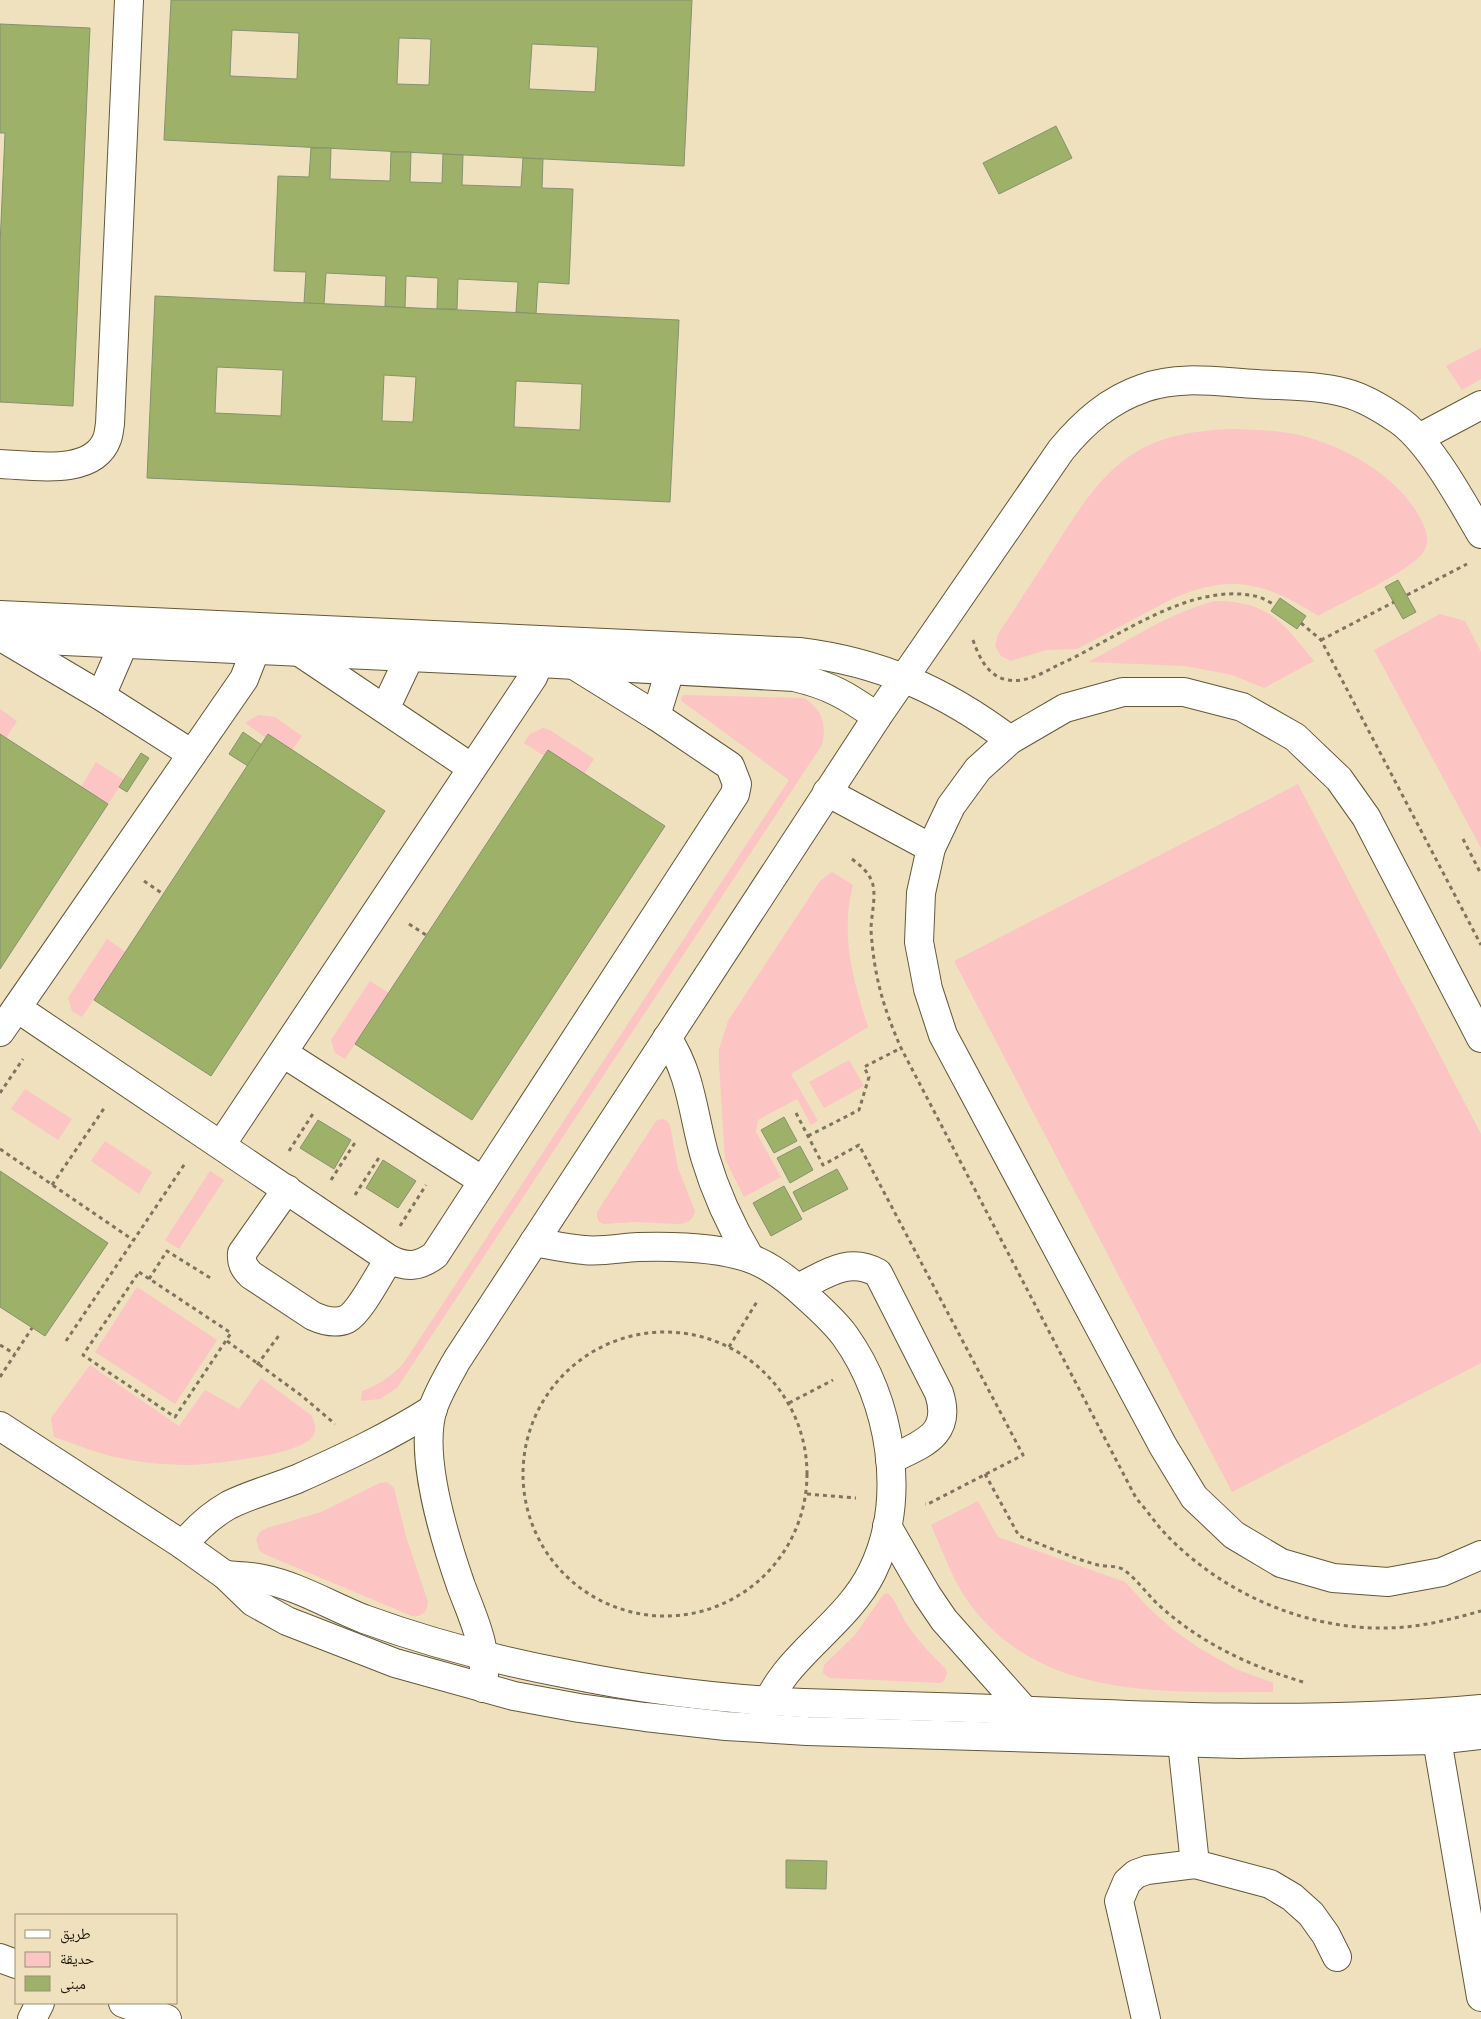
<svg xmlns="http://www.w3.org/2000/svg" width="1481" height="2019" viewBox="0 0 1481 2019" font-family="'Golos Text','Noto Naskh Arabic',sans-serif">
  <style>
    .green { fill: #fcc4c3 }
    .building { fill: #9db168; stroke: #879170; fill-rule: evenodd }
    .lines { fill: none; stroke-linecap: round; stroke-linejoin: round }
    .minor-casing { stroke: #655839; stroke-width: 30 }
    .path { stroke: #7e755e; stroke-width: 3; stroke-dasharray: 4 4; stroke-linecap: butt }
    .minor { stroke: #fff; stroke-width: 28 }
  </style>
  <rect width="100%" height="100%" fill="#efe1be"/>
  <g class="green">
    <path d="M1481,348V379L1462,390L1446,366Z"/>
    <path d="M1231,429C1258,430 1285,430 1310,438C1351,450 1398,478 1419,516C1425,527 1431,539 1424,551C1412,571 1341,603 1318,616C1267,583 1231,573 1174,598L1077,649L1046,650L1011,661L1001,656L995,646L998,634C1018,604 1038,573 1058,542C1107,465 1135,433 1231,429Z"/>
    <path d="M1215,601C1269,601 1283,623 1314,661L1264,688L1232,675L1185,666L1088,662C1129,641 1170,612 1215,601Z"/>
    <path d="M1440,614L1465,621L1481,652V848L1374,650Z"/>
    <path d="M683,695L804,698C822,709 827,724 822,745L397,1388L380,1399L361,1401L362,1391C379,1385 390,1377 403,1364L789,780L683,702L681,700Z"/>
    <path d="M0,709L17,721L6,738L0,734Z"/>
    <path d="M258,715L275,717L302,736L292,750L269,734L266,738L245,723Z"/>
    <path d="M543,728L550,730L594,759L584,774L548,750L544,756L524,743L530,734Z"/>
    <path d="M96,762L124,780L108,804L81,787Z"/>
    <path d="M1298,784L1481,1134V1363L1232,1492L954,961Z"/>
    <path d="M832,872L853,885C840,935 853,980 868,1027L791,1074L818,1121L811,1125L797,1099L758,1120L756,1132L781,1177L744,1197L725,1159L719,1063V1049L728,1021L820,881Z"/>
    <path d="M107,939L126,952L82,1017L72,1011L68,998Z"/>
    <path d="M370,981L389,993L345,1059L335,1053L331,1040Z"/>
    <path d="M849,1060L864,1086L824,1108L809,1082Z"/>
    <path d="M25,1089L72,1119L58,1140L11,1109Z"/>
    <path d="M661,1119L666,1120L670,1125L678,1168L695,1211C693,1220 689,1222 680,1224L633,1222L604,1224L599,1222L597,1217V1212L656,1121Z"/>
    <path d="M105,1141L152,1172L139,1194L91,1161Z"/>
    <path d="M210,1171L224,1180L179,1249L165,1240Z"/>
    <path d="M137,1287L217,1340L175,1404L95,1352Z"/>
    <path d="M90,1365L179,1426L205,1390L239,1409L261,1378L311,1415C315,1422 317,1429 313,1436C302,1455 214,1464 192,1465C168,1465 143,1463 120,1458C98,1454 76,1444 54,1437L51,1418Z"/>
    <path d="M387,1482L394,1488L407,1540L428,1602C427,1612 423,1617 412,1616L264,1554L259,1550L256,1539L260,1532L267,1528L321,1512L380,1483Z"/>
    <path d="M978,1501L998,1537L1125,1582L1148,1607L1172,1629L1199,1648L1236,1669L1273,1683V1692C1160,1692 1033,1701 963,1594C950,1573 941,1547 931,1525Z"/>
    <path d="M887,1593C894,1597 896,1605 900,1612C911,1633 927,1651 945,1668L947,1673L944,1681L941,1683L830,1678L823,1673L824,1665L855,1635L883,1595Z"/>
  </g>
  <g class="building">
    <path d="M171,0H692L684,166L164,140ZM232,30L299,33L297,79L230,76ZM399,38L431,39L429,85L397,84ZM532,44L598,47L595,92L529,89Z"/>
    <path d="M0,24L90,28L73,406L0,402V245L5,133H0Z"/>
    <path d="M1056,126L1072,158L999,194L983,163Z"/>
    <path d="M311,148H331L330,179L390,181L391,152H411L410,182L442,183L443,154L463,155L462,185L521,187L523,158L543,159L542,188L573,189L569,284L538,282L536,314L516,312L518,282L458,279L457,309H437L438,278L406,276L405,308L385,306L386,276L326,273L324,304L304,303L306,272L274,271L278,176L309,177Z"/>
    <path d="M155,296L679,320L670,502L147,478ZM217,367L283,370L281,416L215,413ZM384,375L416,377L413,422L382,421ZM516,381L582,384L580,430L514,427Z"/>
    <path d="M1398,580L1416,612L1403,619L1385,587Z"/>
    <path d="M1280,598L1306,616L1297,629L1271,611Z"/>
    <path d="M243,732L262,745L248,766L229,754Z"/>
    <path d="M0,734L108,804L0,969Z"/>
    <path d="M268,734L385,811L211,1076L94,1000Z"/>
    <path d="M548,750L665,826L472,1120L355,1044Z"/>
    <path d="M141,753L149,758L127,792L119,787Z"/>
    <path d="M784,1117L797,1141L774,1153L761,1130Z"/>
    <path d="M318,1120L351,1140L334,1169L300,1148Z"/>
    <path d="M800,1146L813,1170L790,1183L777,1158Z"/>
    <path d="M383,1160L416,1181L398,1208L366,1188Z"/>
    <path d="M837,1169L848,1189L803,1212L793,1192Z"/>
    <path d="M0,1171L108,1243L45,1336L0,1307Z"/>
    <path d="M784,1186L802,1219L771,1236L753,1203Z"/>
    <path d="M786,1860L827,1861L826,1889L786,1888Z"/>
  </g>
  <g class="lines">
    <defs>
      <g id="minor">
        <path d="M1419,438L1481,405"/>
        <path d="M0,464C31,465 93,477 107,439C109,434 109,429 110,424L129,0"/>
        <path d="M0,615L799,652C881,662 945,691 1010,740"/>
        <path d="M0,638L539,663L794,677C829,685 848,696 877,717"/>
        <path d="M8,641L101,696L192,754"/>
        <path d="M301,653L472,768"/>
        <path d="M101,696L123,645"/>
        <path d="M385,709L409,658"/>
        <path d="M656,716L670,670"/>
        <path d="M827,792L931,848"/>
        <path d="M17,1008L389,1259C407,1268 419,1267 435,1255L735,794L737,784L730,766L656,716L574,665"/>
        <path d="M0,1032L244,679L255,651L256,634"/>
        <path d="M667,1038C692,1075 693,1116 705,1157C716,1194 731,1226 750,1258"/>
        <path d="M1481,1038L1366,817L1339,779L1295,737L1242,707L1184,692H1123L1065,708L1010,740L978,769L951,806L931,848L921,893L919,942L928,989L943,1035L1163,1446L1194,1497L1234,1535L1281,1563L1333,1578L1388,1582L1442,1572L1481,1555"/>
        <path d="M283,1053L483,1181"/>
        <path d="M221,1145L533,677L539,663L542,648"/>
        <path d="M287,1189L242,1253C241,1263 244,1268 251,1275L313,1316C324,1321 336,1324 347,1319C360,1312 380,1273 389,1259"/>
        <path d="M534,1242C551,1245 567,1249 584,1250C601,1252 620,1248 638,1247C672,1246 717,1247 749,1258C770,1265 791,1282 807,1297C820,1309 834,1321 845,1336C891,1400 908,1499 872,1572C845,1627 780,1658 763,1715"/>
        <path d="M798,1288C825,1275 848,1256 878,1273L939,1393C953,1436 921,1444 890,1460"/>
        <path d="M0,1426L183,1545L225,1575L253,1602L287,1621L395,1663L514,1696L579,1708L645,1717L726,1726L807,1731L1239,1744L1436,1740L1481,1735"/>
        <path d="M887,1526L927,1595L944,1620L1025,1711L1026,1722"/>
        <path d="M183,1545C196,1529 211,1515 229,1505C251,1494 275,1488 297,1479C344,1458 389,1437 433,1409"/>
        <path d="M225,1575C238,1576 251,1576 263,1579C298,1586 331,1606 364,1619C430,1643 499,1661 568,1674C645,1690 724,1699 803,1703C858,1705 914,1706 969,1708C1139,1716 1311,1725 1481,1709"/>
        <path d="M483,1688C488,1647 475,1623 461,1586C445,1540 418,1455 433,1408C439,1391 448,1376 457,1360L877,717L1061,450C1084,422 1109,400 1144,388C1179,375 1220,382 1256,384C1286,386 1317,385 1346,393C1365,398 1381,408 1397,419C1429,440 1461,500 1481,534"/>
        <path d="M1434,1722L1481,1997"/>
        <path d="M1182,1742L1195,1864"/>
        <path d="M0,1958L16,1964"/>
        <path d="M123,2003L167,2019"/>
        <path d="M32,2019L40,2003"/>
        <path d="M1146,2019L1119,1901L1127,1882L1136,1874L1147,1870L1195,1864L1270,1884L1292,1897L1311,1914L1326,1935L1337,1957"/>
      </g>
    </defs>
    <use href="#minor" class="minor-casing"/>
    <g class="path">
      <path d="M1407,595L1467,564"/>
      <path d="M1301,623L1321,640L1481,945"/>
      <path d="M973,640C979,657 988,677 1008,680C1026,683 1043,673 1058,665C1117,639 1188,582 1255,596C1262,597 1269,602 1275,605"/>
      <path d="M1321,640L1394,602"/>
      <path d="M1463,839L1481,874"/>
      <path d="M852,859C861,866 870,873 873,885C876,899 871,916 871,930C874,976 883,1007 901,1048L1136,1498C1144,1507 1152,1518 1160,1528C1222,1597 1321,1638 1414,1626C1437,1623 1459,1617 1481,1611"/>
      <path d="M144,881L163,894"/>
      <path d="M409,924L426,935"/>
      <path d="M0,1093L23,1059"/>
      <path d="M796,1113L823,1165L859,1145L1023,1455L928,1504H925"/>
      <path d="M808,1136L859,1110L869,1077L864,1067L901,1048"/>
      <path d="M0,1149L133,1240"/>
      <path d="M289,1151L314,1112"/>
      <path d="M331,1180L356,1141"/>
      <path d="M52,1185L105,1107"/>
      <path d="M355,1195L380,1156"/>
      <path d="M400,1226L426,1185"/>
      <path d="M139,1272L231,1333L175,1417L83,1355Z"/>
      <path d="M149,1279L167,1251L212,1279"/>
      <circle cx="665" cy="1474" r="142"/>
      <path d="M66,1341L186,1162"/>
      <path d="M227,1341L302,1396L335,1424"/>
      <path d="M0,1345L15,1354"/>
      <path d="M729,1347L758,1300"/>
      <path d="M257,1365L280,1334"/>
      <path d="M0,1377L32,1328"/>
      <path d="M789,1403L833,1380"/>
      <path d="M985,1474L1019,1536C1044,1545 1071,1558 1098,1565C1105,1567 1117,1565 1124,1570C1138,1580 1148,1596 1162,1608C1203,1644 1250,1666 1303,1682"/>
      <path d="M807,1494L856,1498"/>
    </g>
    <use href="#minor" class="minor"/>
  </g>
  <rect x="15" y="1914" width="162" height="90" fill="#efe1be" stroke="#9b9076"/>
  <rect x="25" y="1930" width="25" height="8" fill="#ffffff" stroke="#9b9076"/>
  <text x="60" y="1939" font-size="15" fill="#1c170a">طريق</text>
  <rect x="25" y="1952" width="25" height="15" fill="#fcc4c3" stroke="#9b9076"/>
  <text x="60" y="1964" font-size="15" fill="#1c170a">حديقة</text>
  <rect x="25" y="1976" width="25" height="15" fill="#9db168" stroke="#9b9076"/>
  <text x="60" y="1989" font-size="15" fill="#1c170a">مبنى</text>
</svg>
